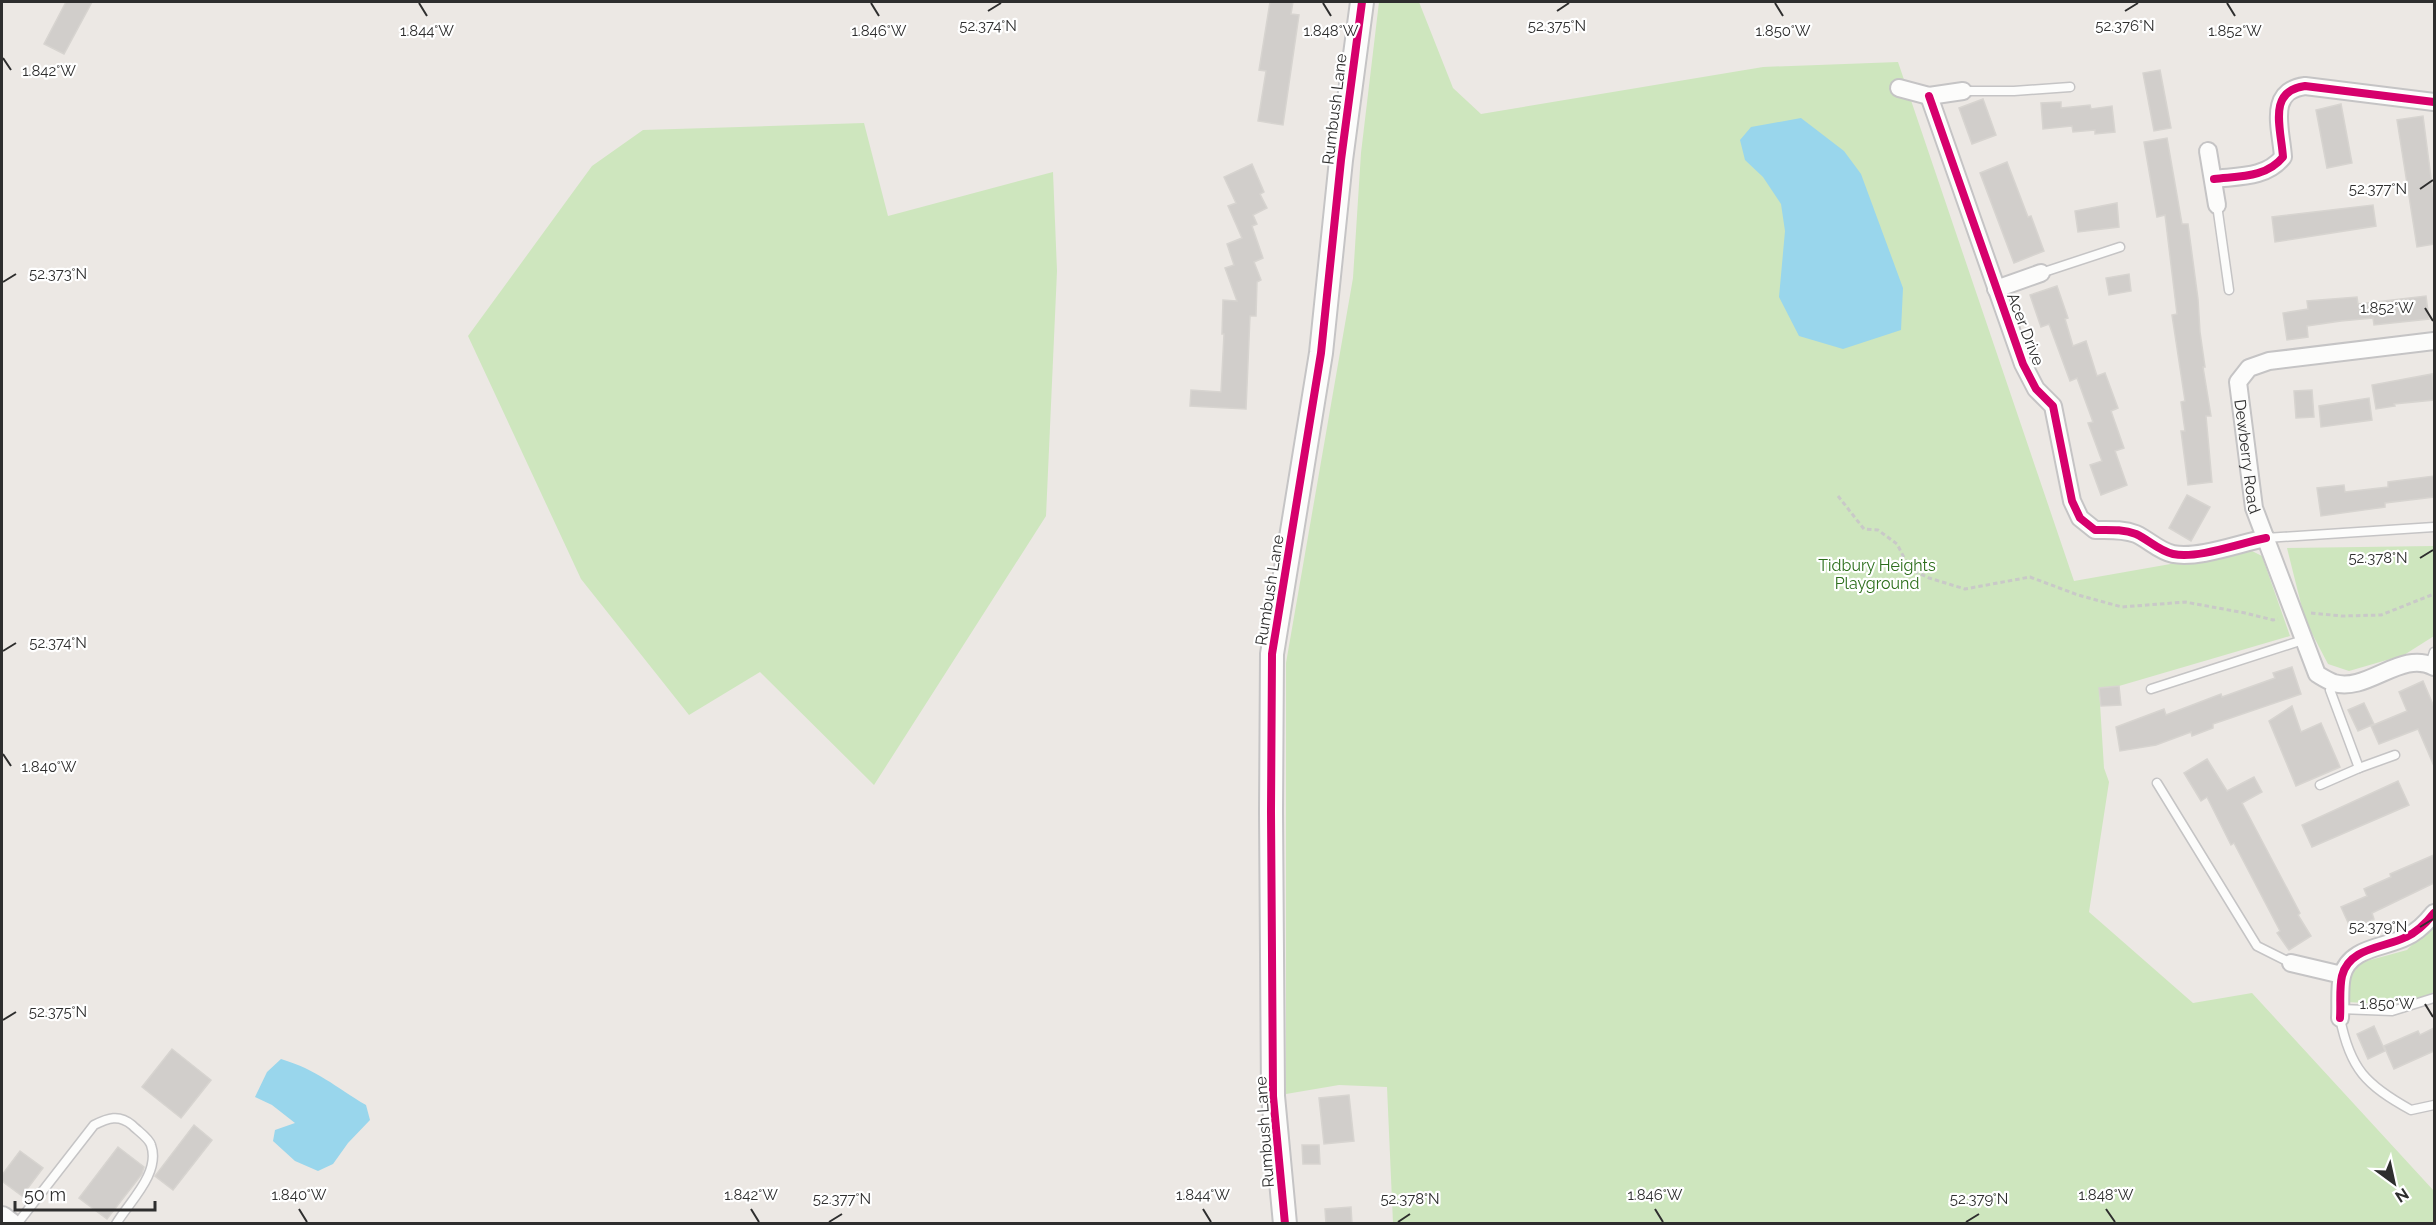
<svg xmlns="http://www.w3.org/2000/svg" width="2436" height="1225" viewBox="0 0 2436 1225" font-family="Raleway,sans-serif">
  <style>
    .green { fill: #cee6be }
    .water { fill: #99d6ec }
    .building { fill: #d1cecb; stroke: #d7d4d0; stroke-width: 1.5 }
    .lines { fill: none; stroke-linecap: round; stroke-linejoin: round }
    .lane-casing { stroke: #c5c4c5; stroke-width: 11 }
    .street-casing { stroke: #c5c4c5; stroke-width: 20 }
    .secondary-casing { stroke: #c5c4c5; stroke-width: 26 }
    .path { stroke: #c9c9c8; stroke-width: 3; stroke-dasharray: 4.5 3; stroke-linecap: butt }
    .lane { stroke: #fcfcfb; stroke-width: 8 }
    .street { stroke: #fcfcfb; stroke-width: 16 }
    .secondary { stroke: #fcfcfb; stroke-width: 22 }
    .cycleway-casing { stroke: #fff; stroke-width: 11 }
    .cycleway { stroke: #d6006c; stroke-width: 8 }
    .ticks { fill: none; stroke: #2e2e2e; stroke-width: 2 }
    .labels { text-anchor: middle; stroke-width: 4.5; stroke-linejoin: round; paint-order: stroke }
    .street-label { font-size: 16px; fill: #2e2e2e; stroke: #fff }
    .park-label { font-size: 16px; fill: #2c6e1b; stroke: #fff }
    .ticks-label { font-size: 15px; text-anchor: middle; fill: #2e2e2e; stroke: #fff; stroke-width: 4.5; stroke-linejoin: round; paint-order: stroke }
  </style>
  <rect width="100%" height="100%" fill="#ece8e4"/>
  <g class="green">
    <path d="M1379,2H1419L1453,88L1481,114L1763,67L1898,62L2074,581L2250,550L2262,556L2290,636L2119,686L2099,688L2104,768L2109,782L2089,912L2193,1003L2252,993L2434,1191V1223H1393L1387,1087L1339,1085L1286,1094V663L1353,278L1361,153Z"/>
    <path d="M864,123L888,216L1053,172L1057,271L1046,516L874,785L760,672L689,715L581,579L468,336L592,166L643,130Z"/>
    <path d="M2434,546V636L2404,655L2349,671L2328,664L2305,620L2287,548Z"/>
    <path d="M2434,922V992C2404,1007 2380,1004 2347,1002L2349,974L2363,962L2407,950Z"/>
  </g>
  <g class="water">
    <path d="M1801,118L1844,151L1861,174L1903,288L1901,330L1843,349L1799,336L1779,297L1785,231L1781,204L1763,177L1745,160L1740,140L1751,127Z"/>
    <path d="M281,1059C318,1070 335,1087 366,1105L370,1120L348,1143L333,1164L318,1171L295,1161L273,1141L275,1130L295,1123L272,1105L255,1097L267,1072Z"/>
  </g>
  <g class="building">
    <path d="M66,2H92L64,54L44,44Z"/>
    <path d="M1270,2H1293L1291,14L1299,15L1283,125L1258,121L1266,71L1259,70Z"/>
    <path d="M2160,70L2171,128L2154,131L2143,73Z"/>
    <path d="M1983,99L1996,135L1972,144L1959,108Z"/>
    <path d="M2061,102V108L2090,105L2091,109L2112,106L2115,132L2095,134V130L2073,132L2072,126L2043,129L2041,103Z"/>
    <path d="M2341,104L2352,163L2327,168L2316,110Z"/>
    <path d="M2423,116L2434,201V244L2417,247L2397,120Z"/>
    <path d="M2167,138L2182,224H2188L2198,299L2200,332L2205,367H2203L2211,416H2206L2212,482L2188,485L2181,431H2185L2181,402L2185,401L2172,315L2177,314L2165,215L2157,217L2144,142Z"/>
    <path d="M2007,162L2028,217L2031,216L2044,251L2014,263L1980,173Z"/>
    <path d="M1252,164L1264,192L1260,194L1267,208L1253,215L1257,224L1252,226L1263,258L1254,262L1261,280L1257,282L1256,316H1250L1246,409L1190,406L1191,390L1221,392L1224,334H1222L1223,300L1237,301L1225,268L1234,265L1227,244L1242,238L1228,206L1236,203L1224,177Z"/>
    <path d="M2117,203L2119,227L2078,232L2075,211Z"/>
    <path d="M2373,205L2376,226L2275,242L2272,217Z"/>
    <path d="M2129,274L2131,291L2109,295L2106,278Z"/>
    <path d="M2057,286L2068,318L2065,319L2073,346L2086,341L2097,376L2105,373L2118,408L2111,411L2124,448L2115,451L2127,485L2101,495L2090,465L2102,461L2088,423L2093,422L2077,378L2070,381L2049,324L2041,327L2030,295Z"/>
    <path d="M2426,296L2429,319L2374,325L2373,318L2341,321L2307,326L2308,337L2287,340L2283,313L2308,309L2307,301L2357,297L2358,304Z"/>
    <path d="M2432,374L2434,400L2394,404L2395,406L2376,409L2372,385Z"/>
    <path d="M2312,390L2314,417L2296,418L2294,391Z"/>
    <path d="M2369,398L2372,420L2321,427L2319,406Z"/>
    <path d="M2434,476V497L2385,503V507L2321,516L2317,488L2344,485L2345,492L2388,487V482Z"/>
    <path d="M2187,495L2210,507L2191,541L2169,528Z"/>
    <path d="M2292,667L2301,694L2213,724V728L2192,736L2191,732L2156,745L2120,751L2116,727L2164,709L2166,715L2221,694L2222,697L2275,678L2273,673Z"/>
    <path d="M2423,681L2434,707V766L2418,729L2379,744L2371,726L2407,711L2399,692Z"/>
    <path d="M2119,686L2121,705L2101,706L2099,688Z"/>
    <path d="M2364,703L2374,724L2358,731L2348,710Z"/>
    <path d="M2292,706L2301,732L2321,723L2340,767L2296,786L2269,721Z"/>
    <path d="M2207,759L2227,791L2254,777L2262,792L2242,803L2300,913L2298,915L2311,936L2289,950L2277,933L2280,931L2234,843L2231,845L2207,797L2201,801L2184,773Z"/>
    <path d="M2398,781L2409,805L2312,847L2302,825Z"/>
    <path d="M2434,855V883L2372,913L2374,919L2351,929L2341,907L2367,896L2364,889L2391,877L2390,874Z"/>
    <path d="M2374,1026L2385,1051L2368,1059L2357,1034Z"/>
    <path d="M2434,1028V1051L2394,1069L2384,1046L2418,1031L2420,1035Z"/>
    <path d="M172,1049L211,1080L181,1118L142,1087Z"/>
    <path d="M1349,1095L1354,1141L1324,1144L1319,1098Z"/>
    <path d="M194,1125L212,1140L173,1190L155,1176Z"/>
    <path d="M1302,1145H1319L1320,1164H1303Z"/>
    <path d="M118,1147L144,1167L142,1174L107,1219L79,1198Z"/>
    <path d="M20,1151L43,1168L22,1196L2,1181V1175Z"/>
    <path d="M1351,1207L1352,1224H1326L1325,1209Z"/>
  </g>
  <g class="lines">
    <defs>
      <g id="lane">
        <path d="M1963,91H2014L2070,87"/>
        <path d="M2217,205L2229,290"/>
        <path d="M2041,273L2120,247"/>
        <path d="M2266,538L2434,527"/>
        <path d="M2430,664L2434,652"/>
        <path d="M2335,683L2330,690L2359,768"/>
        <path d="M2151,689L2303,640"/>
        <path d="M2157,783L2257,946L2291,963"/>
        <path d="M2320,785L2359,768L2395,755"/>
        <path d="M2340,1009L2392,1011L2434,998"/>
        <path d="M2340,1018C2350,1069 2366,1085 2411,1110L2434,1105"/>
        <path d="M17,1224L94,1125C108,1118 119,1114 132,1125C138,1131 149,1138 151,1145C161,1173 129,1202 116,1224"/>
      </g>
      <g id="street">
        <path d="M1899,88L1929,96L1963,91"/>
        <path d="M1929,96L2023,364L2036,389L2053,406L2072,501L2080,518L2095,530C2109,530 2123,529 2136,534C2149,540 2159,551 2173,554C2199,559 2240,543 2266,538"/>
        <path d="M2208,151L2217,205"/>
        <path d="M2214,179C2239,176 2266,178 2283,157C2281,128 2267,91 2305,86L2434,102"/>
        <path d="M1996,289L2041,273"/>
        <path id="s1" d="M2434,341L2269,361L2249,368L2238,382L2254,508L2317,674C2322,677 2328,681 2334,683C2367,693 2402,649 2434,667"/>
        <path d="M2291,963L2342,975"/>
        <path d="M2340,1018C2341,1005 2339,989 2342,976C2349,947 2385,948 2406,937C2417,932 2427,922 2434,913"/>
      </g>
      <g id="secondary">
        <path d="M2,1218L10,1224"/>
        <path d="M1285,1224L1273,1096L1271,812L1272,654L1321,353L1341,160L1362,2"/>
      </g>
    </defs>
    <use href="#lane" class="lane-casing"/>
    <use href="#street" class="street-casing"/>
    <use href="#secondary" class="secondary-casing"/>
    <g class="path">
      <path d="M1838,496L1864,529L1878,530L1897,544L1910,569L1929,578L1965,589L2030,577L2078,595L2122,607L2185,602L2245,613L2273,620L2278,619"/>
      <path d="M2311,613L2342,616L2381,615L2434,594"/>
    </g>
    <use href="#lane" class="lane"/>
    <use href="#street" class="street"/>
    <use href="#secondary" class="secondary"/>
    <defs>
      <g id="cycleway">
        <path d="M1929,96L2023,364L2036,389L2053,406L2072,501L2080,518L2095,530C2109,530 2123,529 2136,534C2149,540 2159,551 2173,554C2199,559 2240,543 2266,538"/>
        <path d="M2214,179C2239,176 2266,178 2283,157C2281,128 2267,91 2305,86L2434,102"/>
        <path d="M2340,1018C2341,1005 2339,989 2342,976C2349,947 2385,948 2406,937C2417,932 2427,922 2434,913"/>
        <path d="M1285,1224L1273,1096L1271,812L1272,654L1321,353L1341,160L1362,2"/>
      </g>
    </defs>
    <use href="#cycleway" class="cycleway-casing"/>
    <use href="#cycleway" class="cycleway"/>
  </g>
  <path class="ticks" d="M419,3L427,16M871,3L879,16M1323,3L1331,16M1775,3L1783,16M2227,3L2235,16M988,11L1001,3M1557,11L1569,3M2125,11L2138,3M3,58L11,70M2420,189L2433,180M3,282L16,274M2425,308L2433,321M2420,558L2433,550M3,651L16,643M3,754L11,766M2420,927L2433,919M2425,1004L2433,1017M3,1020L16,1012M299,1209L307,1222M751,1209L759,1222M1203,1209L1211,1222M1655,1209L1663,1222M2106,1209L2115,1222M829,1222L842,1214M1398,1222L1410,1214M1966,1222L1979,1214"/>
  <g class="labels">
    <g class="street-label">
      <text transform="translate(1334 109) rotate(-83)" y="6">Rumbush Lane</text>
      <text transform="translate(2026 329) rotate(69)" y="6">Acer Drive</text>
      <text dy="6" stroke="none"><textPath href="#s1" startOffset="280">Dewberry Road</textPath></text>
      <text transform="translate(1269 590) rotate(-81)" y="6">Rumbush Lane</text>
      <text transform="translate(1264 1132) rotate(-94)" y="6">Rumbush Lane</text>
    </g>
    <g class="park-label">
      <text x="1877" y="571">Tidbury Heights<tspan x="1877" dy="18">Playground</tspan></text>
    </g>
  </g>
  <g class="ticks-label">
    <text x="988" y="31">52.374°N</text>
    <text x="1557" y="31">52.375°N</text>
    <text x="2125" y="31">52.376°N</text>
    <text x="427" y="36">1.844°W</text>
    <text x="879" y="36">1.846°W</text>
    <text x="1331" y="36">1.848°W</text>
    <text x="1783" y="36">1.850°W</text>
    <text x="2235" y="36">1.852°W</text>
    <text x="49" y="76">1.842°W</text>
    <text x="2378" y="194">52.377°N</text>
    <text x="58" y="279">52.373°N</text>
    <text x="2387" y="313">1.852°W</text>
    <text x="2378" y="563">52.378°N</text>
    <text x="58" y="648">52.374°N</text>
    <text x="49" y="772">1.840°W</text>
    <text x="2378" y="932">52.379°N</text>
    <text x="2387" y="1009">1.850°W</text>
    <text x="58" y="1017">52.375°N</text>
    <text x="299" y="1200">1.840°W</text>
    <text x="751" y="1200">1.842°W</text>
    <text x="1203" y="1200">1.844°W</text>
    <text x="1655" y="1200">1.846°W</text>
    <text x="2106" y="1200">1.848°W</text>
    <text x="842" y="1204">52.377°N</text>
    <text x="1410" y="1204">52.378°N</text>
    <text x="1979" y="1204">52.379°N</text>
  </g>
  <rect width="2436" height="1225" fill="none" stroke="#2e2e2e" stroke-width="6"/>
  <g transform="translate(2394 1183) rotate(147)" stroke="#ffffff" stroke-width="4.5" paint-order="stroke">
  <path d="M0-4.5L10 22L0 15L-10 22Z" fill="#2e2e2e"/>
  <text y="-9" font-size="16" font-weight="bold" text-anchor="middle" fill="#2e2e2e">N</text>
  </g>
  <path d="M15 1201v9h140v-9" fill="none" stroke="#2e2e2e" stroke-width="3"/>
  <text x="24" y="1201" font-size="18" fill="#2e2e2e" stroke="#ffffff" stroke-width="4.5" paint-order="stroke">50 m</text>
</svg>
